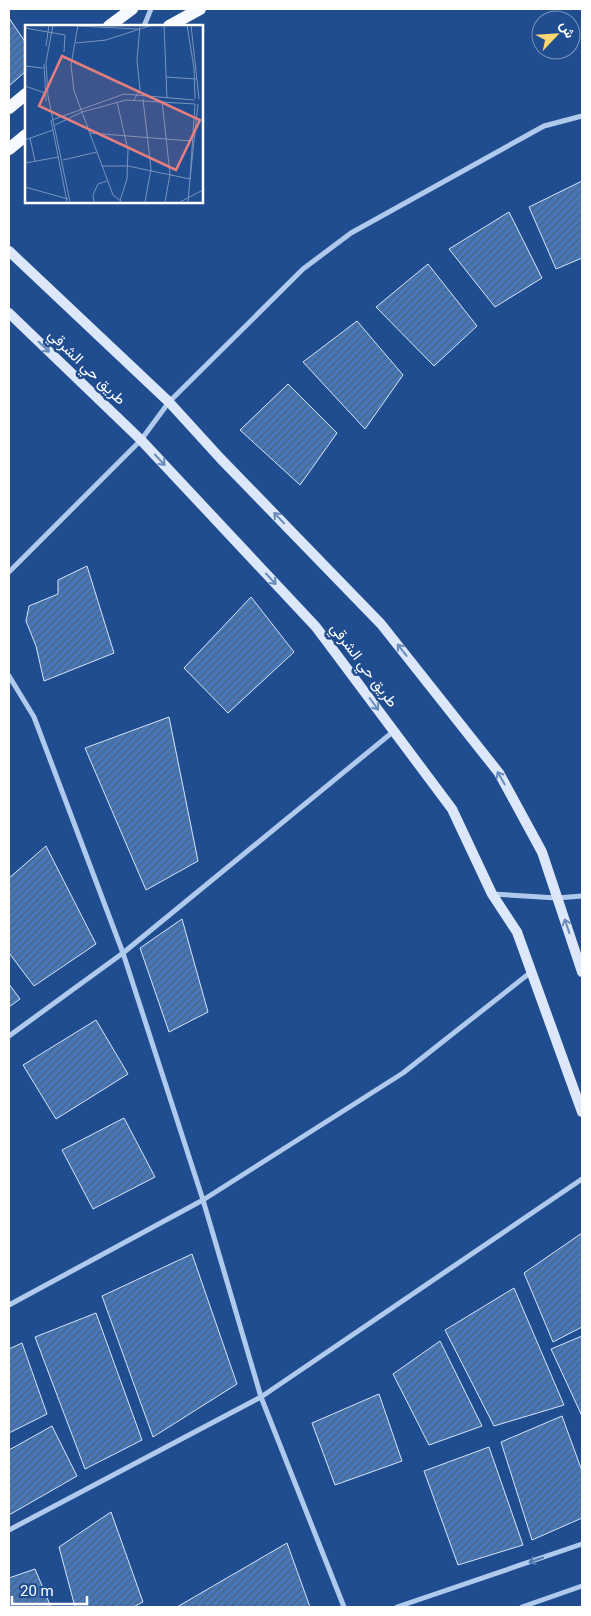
<svg xmlns="http://www.w3.org/2000/svg" width="591" height="1616" viewBox="0 0 591 1616" font-family="Roboto,Vazirmatn,sans-serif">
  <style>
    .building { fill: url(#building-hatch); stroke: #d6e5f9 }
    .lines { fill: none; stroke-linecap: round; stroke-linejoin: round }
    .street { stroke: #b0caed; stroke-width: 5 }
    .secondary { stroke: #dce8fa; stroke-width: 10 }
    .primary { stroke: #f6f9ff; stroke-width: 12 }
    .oneway { stroke: #6b8bba }
    .oneway2 { stroke: #5279b1 }
    .labels { text-anchor: middle; stroke-width: 5; stroke-linejoin: round; paint-order: stroke }
    .street-label { font-size: 15px; fill: #fff; stroke: #204d90 }
    .inset-road { fill: none; stroke: #7994bc; stroke-width: 1 }
    .view { fill: #e67e7e; fill-opacity: 0.15; stroke: #e67e7e; stroke-width: 2.5 }
    .inset-edge { fill: none; stroke: #fff; stroke-width: 2.5 }
  </style>
  <defs>
    <pattern id="building-hatch" width="6" height="6" patternUnits="userSpaceOnUse" patternTransform="scale(1.25)"><rect width="6" height="6" fill="#4877b7"/><path d="M-1 1l2-2M0 6l6-6M5 7l2-2" fill="none" stroke="#4a6282"/></pattern>
  </defs>
  <rect width="100%" height="100%" fill="#204d90"/>
  <g class="building">
    <path d="M9,18L26,43V71L9,86Z"/>
    <path d="M582,181V258L556,269L529,207Z"/>
    <path d="M509,212L542,278L495,307L449,249Z"/>
    <path d="M428,264L477,326L434,366L376,307Z"/>
    <path d="M357,321L403,375L365,429L303,362Z"/>
    <path d="M288,384L337,433L300,485L240,430Z"/>
    <path d="M87,566L114,653L44,681L36,646L26,621L29,606L58,594V580Z"/>
    <path d="M251,597L294,652L228,713L184,668Z"/>
    <path d="M169,717L198,861L146,890L85,748Z"/>
    <path d="M46,846L96,944L34,986L9,953V878Z"/>
    <path d="M182,919L208,1012L169,1032L140,948Z"/>
    <path d="M9,984L20,999L9,1007Z"/>
    <path d="M96,1020L128,1074L56,1119L23,1065Z"/>
    <path d="M124,1118L155,1177L93,1209L62,1150Z"/>
    <path d="M582,1233V1327L553,1342L524,1273Z"/>
    <path d="M192,1254L237,1384L153,1437L102,1296Z"/>
    <path d="M514,1288L564,1405L494,1426L445,1330Z"/>
    <path d="M96,1313L142,1440L85,1469L35,1337Z"/>
    <path d="M582,1336V1416L551,1349Z"/>
    <path d="M440,1341L482,1426L429,1445L393,1374Z"/>
    <path d="M22,1343L47,1414L9,1433V1349Z"/>
    <path d="M379,1394L402,1461L335,1485L312,1423Z"/>
    <path d="M562,1416L582,1471V1518L532,1540L501,1442Z"/>
    <path d="M52,1426L77,1476L9,1515V1450Z"/>
    <path d="M489,1447L523,1545L458,1565L424,1471Z"/>
    <path d="M111,1512L143,1602L133,1607H75L59,1547Z"/>
    <path d="M287,1543L310,1607H177Z"/>
    <path d="M35,1569L51,1607H9V1578Z"/>
  </g>
  <g class="lines">
    <g class="street">
      <path d="M144,26L151,9"/>
      <path d="M9,572L141,440L169,402L303,269L351,233L544,126L582,116"/>
      <path d="M9,676L34,717L123,953L203,1200L261,1397L344,1607"/>
      <path d="M493,894L557,898L582,896"/>
      <path d="M9,1036L123,953L394,731"/>
      <path d="M9,1305L203,1200L403,1073L531,972"/>
      <path d="M9,1530L261,1397L582,1179"/>
      <path d="M397,1607L582,1544"/>
      <path d="M522,1607L582,1586"/>
    </g>
    <g class="secondary">
      <path d="M9,251L169,402L220,458L381,624L499,773L542,852L582,972"/>
      <path d="M9,313L141,440L316,627L452,809L492,894L517,932L582,1112"/>
    </g>
    <g class="primary">
      <path d="M109,26L132,9"/>
      <path d="M169,26L200,9"/>
      <path d="M9,108L26,94"/>
      <path d="M9,149L26,135"/>
    </g>
  </g>
  <defs><path id="oneway-shaft" d="M-6 0H5M1.5-3L5.5 0L1.5 3" fill="none" stroke-width="1.6" stroke-linecap="round" stroke-linejoin="round" transform="scale(1.25)"/></defs>
  <g class="oneway">
    <use href="#oneway-shaft" transform="translate(44 347) rotate(44)"/>
    <use href="#oneway-shaft" transform="translate(160 460) rotate(47)"/>
    <use href="#oneway-shaft" transform="translate(279 518) rotate(-134)"/>
    <use href="#oneway-shaft" transform="translate(271 579) rotate(47)"/>
    <use href="#oneway-shaft" transform="translate(402 650) rotate(-128)"/>
    <use href="#oneway-shaft" transform="translate(374 704) rotate(53)"/>
    <use href="#oneway-shaft" transform="translate(501 778) rotate(-120)"/>
    <use href="#oneway-shaft" transform="translate(567 926) rotate(-109)"/>
  </g>
  <use class="oneway2" href="#oneway-shaft" transform="translate(536 1560) rotate(161)"/>
  <g class="labels">
    <g class="street-label">
      <text transform="translate(87 367) rotate(44)" y="5">طريق حي الشرقي</text>
      <text transform="translate(364 665) rotate(53)" y="5">طريق حي الشرقي</text>
    </g>
  </g>
  <g transform="translate(25 25)">
    <rect width="178" height="178" fill="#204d90"/>
    <path class="inset-road" d="M28,0L21,37L23,71L45,177M53,0L46,40L49,66L88,170L97,177M139,0L142,73M162,0L169,43L170,74M166,0L174,74M53,1L113,4M0,3L40,10L39,27M51,18L81,15L127,0M21,21L24,0M19,39L21,76M0,41L18,43M141,52L171,54M0,61L20,68M118,74L126,144L120,177M109,75L115,64L112,36L115,0M137,76L145,149L140,177M92,77L103,125L102,154L95,176M26,95L42,177M27,95L99,69L169,75M30,100L57,87L101,75L170,79L165,154L173,79M65,108L166,116M5,113L10,136M0,115L28,105M38,135L72,127M0,138L34,132M77,141H103L165,154L163,177M0,162L43,174M69,177L68,170L73,159L82,156M155,177L178,165"/>
    <path class="view" d="M37,31L175,95L151,145L14,81Z"/>
    <rect width="178" height="178" class="inset-edge"/>
  </g>
  <rect width="591" height="1616" fill="none" stroke="#ffffff" stroke-width="20"/>
  <g transform="translate(556 35) rotate(65)"><circle r="24" fill="#204d90" stroke="#7994bc"/>
  <path d="M0-4L9 19L0 12L-9 19Z" fill="#fad771"/>
  <text y="-8" font-size="14" font-weight="bold" text-anchor="middle" fill="#ffffff">ش</text>
  </g>
  <path d="M12 1596v8h75v-8" fill="none" stroke="#ffffff" stroke-width="2.5"/>
  <text x="20" y="1596" font-size="15" fill="#ffffff" stroke="#204d90" stroke-width="4" paint-order="stroke">20 m</text>
</svg>
